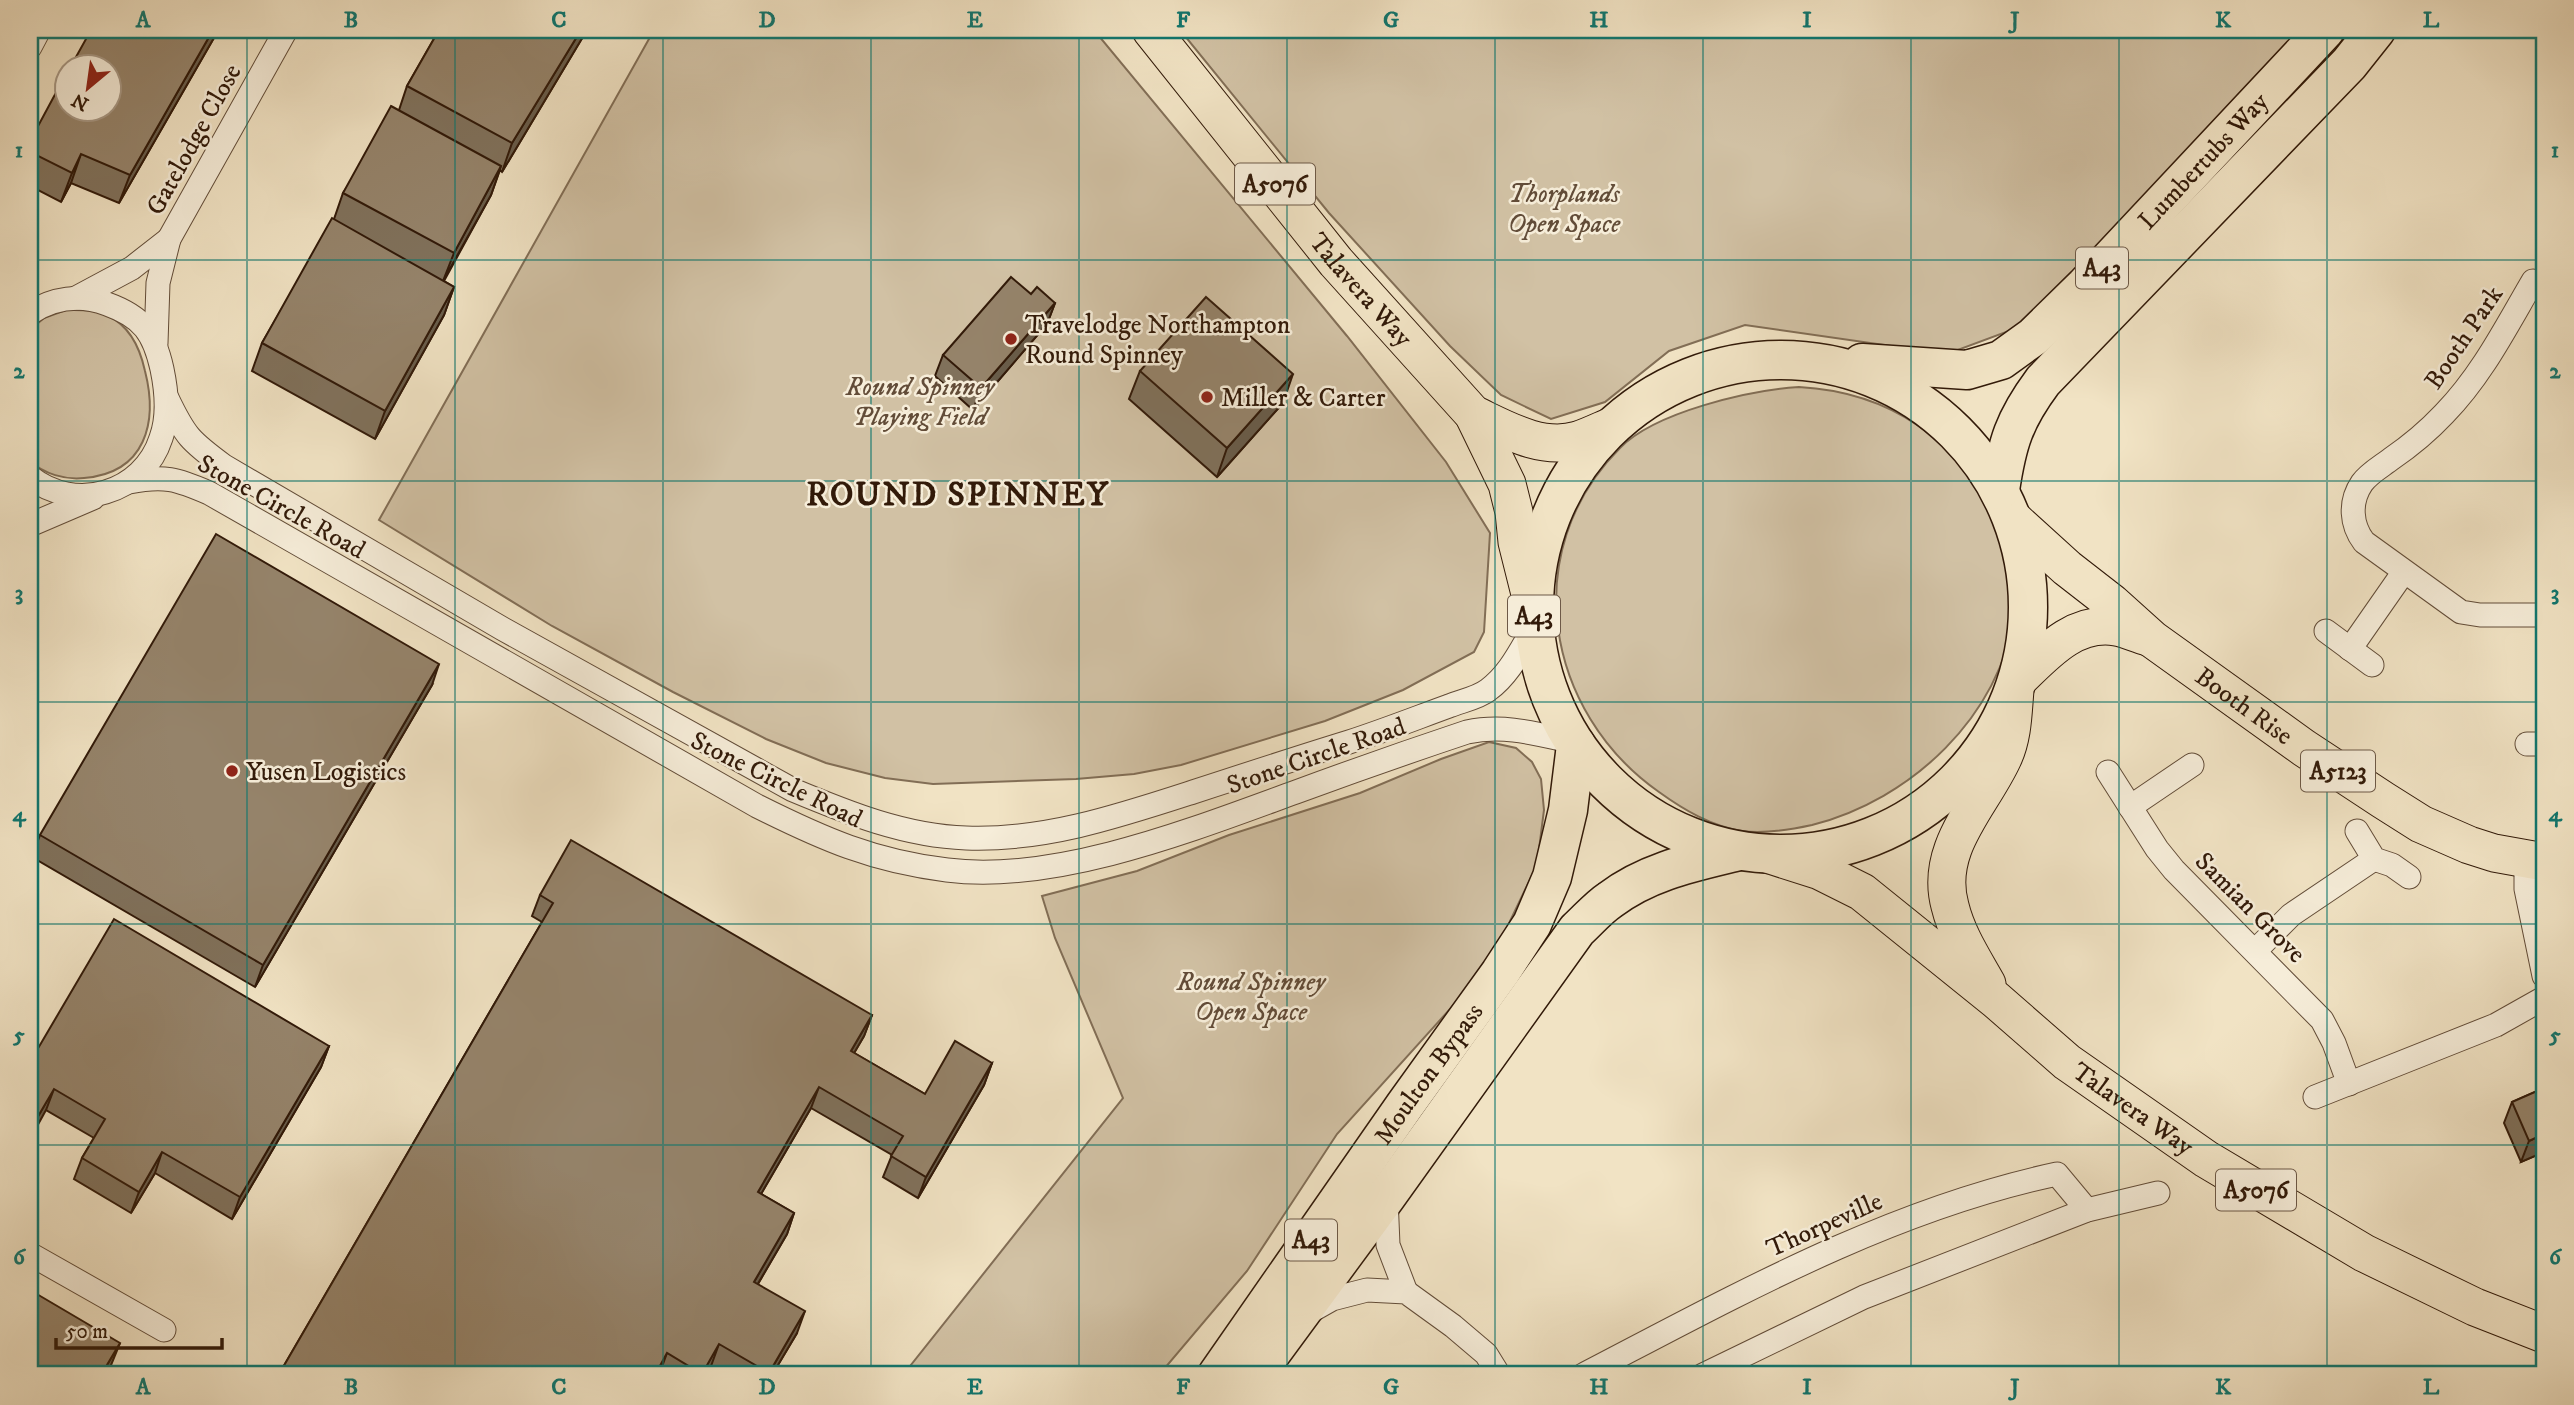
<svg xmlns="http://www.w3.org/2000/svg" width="2574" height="1405" viewBox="0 0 2574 1405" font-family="'IM FELL DW Pica',serif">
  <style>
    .green { fill: #d1c1a4; stroke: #826e56; stroke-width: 2 }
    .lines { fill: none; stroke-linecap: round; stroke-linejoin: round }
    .street-casing { stroke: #624c38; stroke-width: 25 }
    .primary-casing { stroke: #321a09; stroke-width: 39 }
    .highway-casing { stroke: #321a09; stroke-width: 41 }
    .street { stroke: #f6edd9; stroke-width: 23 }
    .primary { stroke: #f1e3c4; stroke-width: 37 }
    .highway { stroke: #f1e3c4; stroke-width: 38 }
    .wall { fill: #80715b; stroke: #321a09; stroke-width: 2 }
    .shaded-wall { fill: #685c4a; stroke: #321a09; stroke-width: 2 }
    .building { fill: #95836a; stroke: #321a09; stroke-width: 2 }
    .grid { fill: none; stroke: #0f766e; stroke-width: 2; stroke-opacity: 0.55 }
    .poi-dot { fill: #8f2418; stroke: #f6edd9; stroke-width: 2.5 }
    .labels { text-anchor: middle; stroke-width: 5; stroke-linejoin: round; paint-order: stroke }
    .shield { fill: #f6edd9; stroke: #6d5947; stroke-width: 2 }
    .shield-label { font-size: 24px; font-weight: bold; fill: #321a09 }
    .street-label { font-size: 26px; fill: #321a09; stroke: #f6edd9 }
    .park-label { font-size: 26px; font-style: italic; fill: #624c38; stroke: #f6edd9 }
    .poi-label { font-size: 26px; fill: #321a09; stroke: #f6edd9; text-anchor: start }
    .district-label { font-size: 33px; font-weight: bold; letter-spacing: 2px; fill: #321a09; stroke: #f6edd9 }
    .neatline { fill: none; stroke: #0f766e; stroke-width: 2.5 }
    .grid-label { font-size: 23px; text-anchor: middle; font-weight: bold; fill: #0f766e }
  </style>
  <rect width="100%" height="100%" fill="#f1e3c4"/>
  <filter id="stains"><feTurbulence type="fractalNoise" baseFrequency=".00286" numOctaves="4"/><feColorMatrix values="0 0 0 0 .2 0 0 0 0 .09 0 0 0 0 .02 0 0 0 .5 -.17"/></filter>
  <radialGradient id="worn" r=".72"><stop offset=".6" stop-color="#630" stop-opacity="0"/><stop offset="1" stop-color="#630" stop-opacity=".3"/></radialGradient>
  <g class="green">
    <path d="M654,30H1094L1347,336L1446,462L1490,533L1484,632L1474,652L1403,690L1325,721L1181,765L1134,774L1076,779L933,784L885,778L826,763L766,739L673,692L552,626L379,520Z"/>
    <path d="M1180,30H2301L2199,144L2017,328L1947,354L1745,325L1669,351L1605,402L1551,419L1501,395L1450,346L1329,213Z"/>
    <path d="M66,310C80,310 94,309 108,316C130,326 140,348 145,371C158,422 146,473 84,478C65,480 44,474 30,461V330L44,318Z"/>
    <path d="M1799,387C1890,392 1959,439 1997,523C2009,551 2019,581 2015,612C2001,716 1911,800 1812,825C1789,830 1765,834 1742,831C1711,826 1684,810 1659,792C1545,712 1517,551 1620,448C1655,412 1750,390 1799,387Z"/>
    <path d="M1489,742L1516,748L1532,762L1541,779L1544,810L1537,865L1488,967L1337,1134L1247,1271L1159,1375H903L1123,1098L1055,938L1042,896L1137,871L1229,835L1360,793L1441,759Z"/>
  </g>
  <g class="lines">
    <defs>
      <g id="street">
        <path d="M30,47L39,30"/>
        <path d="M2533,281C2506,327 2482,375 2444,414C2428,431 2410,446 2391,459C2382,466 2369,473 2362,483C2349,502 2351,525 2364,542L2461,612L2480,615H2544"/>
        <path d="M76,298L132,268L169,239"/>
        <path d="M30,313C53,298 80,294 107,304C143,317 154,333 162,369C167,393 169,416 161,438C143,494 75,513 30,477"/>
        <path d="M156,343L158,283L169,239L286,30"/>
        <path d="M167,398C185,436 190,441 224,466L503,629L793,790C848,813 905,836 966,838C1044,841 1119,816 1193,792C1245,775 1297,758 1349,742C1383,731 1416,718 1449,706C1461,701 1478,698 1488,690C1510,674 1521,649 1535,626"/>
        <path d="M129,482C164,475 177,479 209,493L757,806C823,839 873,861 947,870C1056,884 1194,829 1296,792C1353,771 1410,751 1467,732C1505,724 1537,734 1574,742"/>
        <path d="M30,525L93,498"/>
        <path d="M2326,631L2372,665"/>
        <path d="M2350,649L2403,573"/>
        <path d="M2527,744H2544"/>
        <path d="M2108,772L2157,849L2174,870L2322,1020L2334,1043L2349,1084"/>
        <path d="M2130,807L2192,765"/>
        <path d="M2357,831L2374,859L2392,865L2409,877"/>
        <path d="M2526,860V889L2544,976"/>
        <path d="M2255,951L2291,915L2374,859"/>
        <path d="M2315,1097L2496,1025L2544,998"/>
        <path d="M1386,1197L1388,1245L1406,1292"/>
        <path d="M30,1254L164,1330"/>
        <path d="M1309,1312L1332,1299L1367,1290L1406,1292L1453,1326L1486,1354L1499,1375"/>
        <path d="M1583,1375C1735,1296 1888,1210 2057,1174L2087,1210"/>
        <path d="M1703,1375L1864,1297L2087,1210L2158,1193"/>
      </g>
      <g id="primary">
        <path id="s1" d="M1151,30L1336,262L1473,414L1507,484L1514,512L1517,542L1534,610"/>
        <path d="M1473,414C1505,429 1541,451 1578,440C1590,436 1602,430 1614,425"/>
        <path id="s2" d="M2012,518L2067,568L2112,603L2152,639L2304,748L2383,800L2421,824L2469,845L2494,853L2544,862"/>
        <path d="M2018,680C2045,654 2074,620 2116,627C2127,629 2137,634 2148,637"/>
        <path id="s3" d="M1767,854L1820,871L1862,892L1996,1000L2067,1062L2206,1159L2364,1253L2475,1307L2544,1334"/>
        <path d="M1987,984C1973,959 1957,935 1950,906C1934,848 1981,806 2003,758C2013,737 2013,713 2015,690"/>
      </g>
      <g id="highway">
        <circle cx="1781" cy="607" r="247"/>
        <path id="s4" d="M1862,363L1967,370L2001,360L2033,337L2085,286L2325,30"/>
        <path d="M2000,490C2007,443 2014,420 2043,381L2349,64L2376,30"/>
        <path id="s5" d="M1217,1375L1405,1105L1500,973L1532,924L1552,877L1568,810L1576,745"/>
        <path d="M1255,1375L1386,1197L1577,930C1588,920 1598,908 1610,900C1648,871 1694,862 1739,851"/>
      </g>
    </defs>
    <use href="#street" class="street-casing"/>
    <use href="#primary" class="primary-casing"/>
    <use href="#highway" class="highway-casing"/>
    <use href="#street" class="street"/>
    <use href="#primary" class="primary"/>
    <use href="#highway" class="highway"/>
  </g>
  <g class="wall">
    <path d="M439,30H587L502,172L500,170L491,195L444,281L454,287L444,315L375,439L252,371L262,343L334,219L343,193L399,110L407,86Z"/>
    <path d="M215,36L119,203L71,183L61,202L30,186V141Z"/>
    <path d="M1031,294L1055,303L1047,324L973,410L935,376L943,355Z"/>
    <path d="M1140,371L1283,403L1217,477L1129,399Z"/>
    <path d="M432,685L255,987L32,857L40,835Z"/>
    <path d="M540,895L872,1015L864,1036L854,1053L925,1094L992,1063L984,1085L918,1198L883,1177L892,1155L811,1108L761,1194L794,1213L787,1234L758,1284L797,1333L772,1375H728L711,1366L705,1375H280L282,1369L542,922L532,916Z"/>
    <path d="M329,1046L321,1067L232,1219L155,1173L131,1213L74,1179L82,1158L94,1138L46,1110L30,1062Z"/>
    <path d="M2544,1088V1152L2521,1162L2504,1123L2512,1102Z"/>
  </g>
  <g class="shaded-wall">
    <path d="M213,30H217L215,36L119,203L130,175Z"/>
    <path d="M581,30H587L502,172L512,143Z"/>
    <path d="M81,154L71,183L61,202L72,173Z"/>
    <path d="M501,166L491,195L443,281L454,253Z"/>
    <path d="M454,287L444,315L375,439L385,411Z"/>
    <path d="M1055,303L1047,324L973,410L981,388Z"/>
    <path d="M1293,374L1283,403L1217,477L1227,448Z"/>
    <path d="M439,664L432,685L255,987L263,965Z"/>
    <path d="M872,1015L864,1036L843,1072L851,1051Z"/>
    <path d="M329,1046L321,1067L232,1219L240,1197Z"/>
    <path d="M992,1063L984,1085L918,1198L926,1177Z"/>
    <path d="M819,1087L811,1108L750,1213L758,1192Z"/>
    <path d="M54,1089L46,1110L30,1139V1130Z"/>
    <path d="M2544,1134V1152L2521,1162L2529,1141Z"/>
    <path d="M162,1152L155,1173L131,1213L139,1192Z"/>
    <path d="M794,1213L787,1234L746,1304L754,1282Z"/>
    <path d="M805,1311L797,1333L772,1375H768Z"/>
    <path d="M120,1343L107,1375H101Z"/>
    <path d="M719,1344L711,1366L705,1375H701Z"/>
    <path d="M667,1353L659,1375H655Z"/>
  </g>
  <g class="building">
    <path d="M91,30H213L130,175L81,154L72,173L30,152V141L66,74V108H108V66H71Z"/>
    <path d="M439,30H581L512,143L407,86Z"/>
    <path d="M391,106L501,166L454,253L343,193Z"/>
    <path d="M332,218L454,287L385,411L262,343Z"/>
    <path d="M1011,277L1031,294L1037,287L1055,303L981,388L943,355Z"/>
    <path d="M1206,297L1293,374L1227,448L1140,371Z"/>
    <path d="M216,534L439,664L263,965L40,835Z"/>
    <path d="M571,840L872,1015L851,1051L925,1094L955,1041L992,1063L926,1177L891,1156L903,1136L819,1087L758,1192L794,1213L754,1282L805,1311L769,1373L719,1344L702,1374L667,1353L655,1375H294L282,1369L553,903L540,895Z"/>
    <path d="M114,919L329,1046L240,1197L162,1152L139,1192L82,1158L105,1119L54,1089L30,1130V1062Z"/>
    <path d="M2544,1088V1134L2529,1141L2512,1102Z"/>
    <path d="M30,1290L120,1343L101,1375H30Z"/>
  </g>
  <path class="grid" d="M247,30V1375M455,30V1375M663,30V1375M871,30V1375M1079,30V1375M1287,30V1375M1495,30V1375M1703,30V1375M1911,30V1375M2119,30V1375M2327,30V1375M30,260H2544M30,481H2544M30,702H2544M30,924H2544M30,1145H2544"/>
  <g class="poi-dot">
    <circle cx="1011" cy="339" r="7"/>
    <circle cx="1207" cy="397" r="7"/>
    <circle cx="232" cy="771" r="7"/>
  </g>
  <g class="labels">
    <g class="shield">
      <rect x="1235" y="163.5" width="80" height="41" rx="5"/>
      <rect x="2076" y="247.5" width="52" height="41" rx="5"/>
      <rect x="1508" y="595.5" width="52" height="41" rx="5"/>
      <rect x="2301" y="750.5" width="74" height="41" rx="5"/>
      <rect x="2216" y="1169.5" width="80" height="41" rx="5"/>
      <rect x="1285" y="1219.5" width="52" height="41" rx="5"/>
    </g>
    <g class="shield-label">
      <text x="1275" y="192">A5076</text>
      <text x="2102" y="276">A43</text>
      <text x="1534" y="624">A43</text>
      <text x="2338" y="779">A5123</text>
      <text x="2256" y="1198">A5076</text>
      <text x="1311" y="1248">A43</text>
    </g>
    <g class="street-label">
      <text transform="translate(193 139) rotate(-61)" y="9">Gatelodge Close</text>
      <text dy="9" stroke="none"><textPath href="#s4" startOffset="425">Lumbertubs Way</textPath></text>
      <text dy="9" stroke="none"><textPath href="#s1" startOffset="334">Talavera Way</textPath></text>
      <text transform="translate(2463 337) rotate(-56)" y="9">Booth Park</text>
      <text transform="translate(282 506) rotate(29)" y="9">Stone Circle Road</text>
      <text dy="9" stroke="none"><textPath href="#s2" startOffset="299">Booth Rise</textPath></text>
      <text transform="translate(1316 755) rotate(-19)" y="9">Stone Circle Road</text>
      <text transform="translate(777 779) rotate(26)" y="9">Stone Circle Road</text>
      <text transform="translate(2251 907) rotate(45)" y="9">Samian Grove</text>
      <text dy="9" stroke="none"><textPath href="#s5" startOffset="368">Moulton Bypass</textPath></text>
      <text dy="9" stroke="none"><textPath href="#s3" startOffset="450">Talavera Way</textPath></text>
      <text transform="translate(1824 1224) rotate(-24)" y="9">Thorpeville</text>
    </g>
    <g class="park-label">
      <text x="1564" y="202">Thorplands<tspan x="1564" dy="30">Open Space</tspan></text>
      <text x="920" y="395">Round Spinney<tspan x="920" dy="30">Playing Field</tspan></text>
      <text x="1251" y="990">Round Spinney<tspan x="1251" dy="30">Open Space</tspan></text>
    </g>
    <g class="poi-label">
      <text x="1025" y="333">Travelodge Northampton<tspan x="1025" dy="30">Round Spinney</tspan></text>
      <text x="1221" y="406">Miller &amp; Carter</text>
      <text x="246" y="780">Yusen Logistics</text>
    </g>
    <g class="district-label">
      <text x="958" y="505">ROUND SPINNEY</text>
    </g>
  </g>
  <rect width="2574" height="1405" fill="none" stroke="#f1e3c4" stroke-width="77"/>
  <g transform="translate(88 88) rotate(209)"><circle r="33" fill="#f6edd9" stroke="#a89986" stroke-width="2"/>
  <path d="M0-5L12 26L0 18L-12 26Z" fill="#8f2418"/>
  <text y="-10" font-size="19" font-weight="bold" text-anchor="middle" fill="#321a09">N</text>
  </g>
  <path d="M56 1338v10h166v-10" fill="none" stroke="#321a09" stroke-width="3.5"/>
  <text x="66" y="1338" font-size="21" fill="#321a09" stroke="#f6edd9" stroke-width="5" paint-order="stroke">50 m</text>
  <rect x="38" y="38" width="2498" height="1328" class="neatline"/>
  <g class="grid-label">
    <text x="143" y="27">A</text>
    <text x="351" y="27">B</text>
    <text x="559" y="27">C</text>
    <text x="767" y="27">D</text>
    <text x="975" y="27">E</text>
    <text x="1183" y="27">F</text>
    <text x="1391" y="27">G</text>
    <text x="1599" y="27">H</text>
    <text x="1807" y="27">I</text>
    <text x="2015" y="27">J</text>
    <text x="2223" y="27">K</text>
    <text x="2431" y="27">L</text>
    <text x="19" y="157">1</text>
    <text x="2555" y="157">1</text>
    <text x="19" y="378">2</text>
    <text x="2555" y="378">2</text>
    <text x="19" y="600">3</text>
    <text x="2555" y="600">3</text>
    <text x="19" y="821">4</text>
    <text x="2555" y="821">4</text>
    <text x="19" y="1042">5</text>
    <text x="2555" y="1042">5</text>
    <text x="19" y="1264">6</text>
    <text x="2555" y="1264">6</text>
    <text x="143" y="1394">A</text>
    <text x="351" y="1394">B</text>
    <text x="559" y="1394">C</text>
    <text x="767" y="1394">D</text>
    <text x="975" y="1394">E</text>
    <text x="1183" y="1394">F</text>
    <text x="1391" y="1394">G</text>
    <text x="1599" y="1394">H</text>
    <text x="1807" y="1394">I</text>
    <text x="2015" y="1394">J</text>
    <text x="2223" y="1394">K</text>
    <text x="2431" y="1394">L</text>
  </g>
  <rect width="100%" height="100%" filter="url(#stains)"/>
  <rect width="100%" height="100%" fill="url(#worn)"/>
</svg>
